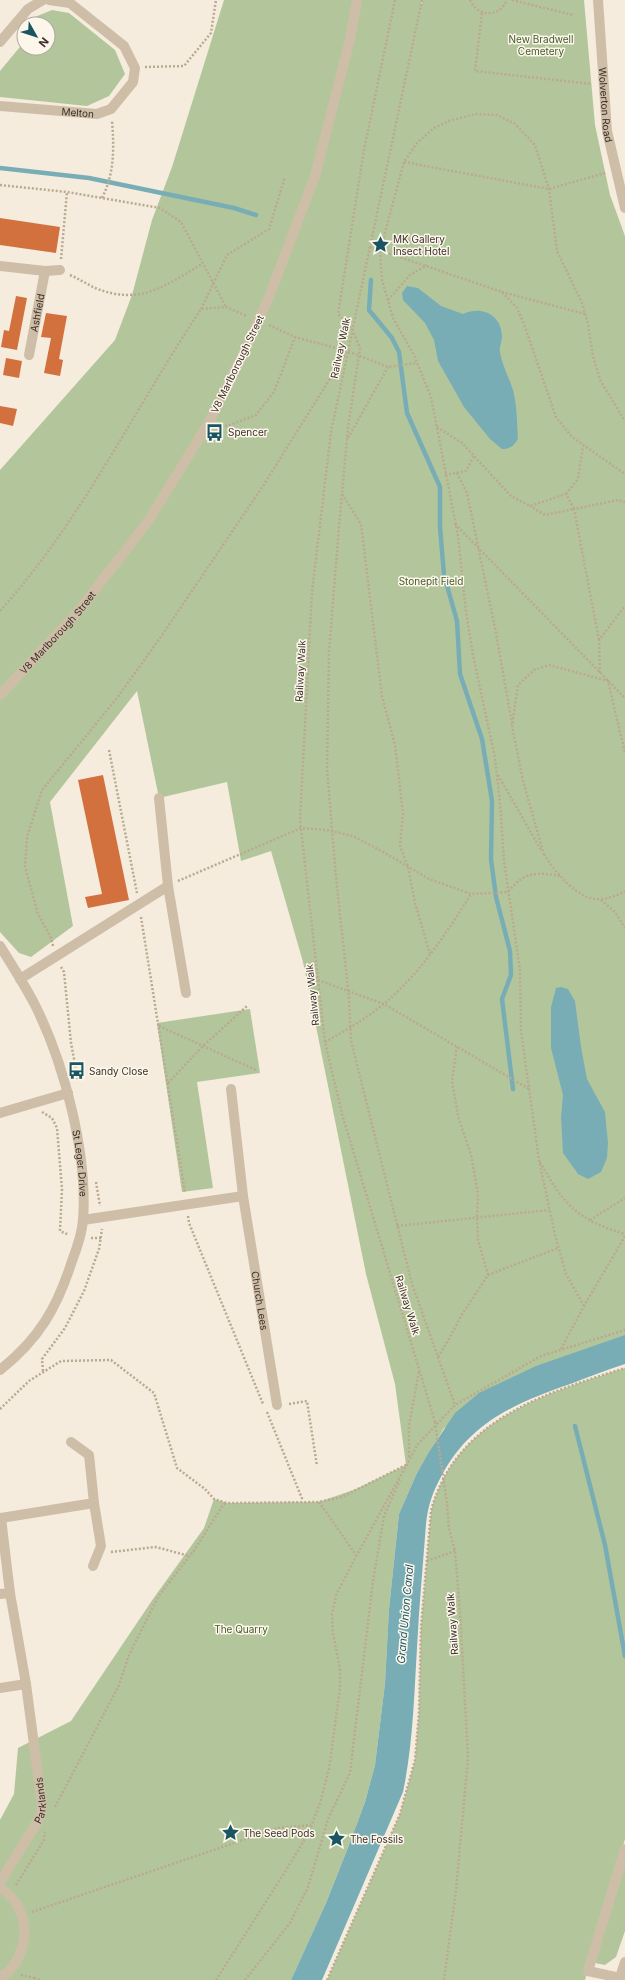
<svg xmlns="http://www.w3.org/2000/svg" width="625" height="1980" viewBox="0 0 625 1980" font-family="Inter,sans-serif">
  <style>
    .green { fill: #b3c69b }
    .water { fill: #79adb6 }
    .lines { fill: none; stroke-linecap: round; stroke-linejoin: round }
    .stream { stroke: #79adb6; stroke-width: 4.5 }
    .building { fill: #d3713e }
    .path { stroke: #bba891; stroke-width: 2.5; stroke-dasharray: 2 2; stroke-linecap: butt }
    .minor { stroke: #cfbea7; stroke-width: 10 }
    .path-bridge { stroke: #bba891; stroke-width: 2.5; stroke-dasharray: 2 2; stroke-linecap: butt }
    .minor-bridge { stroke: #cfbea7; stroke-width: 10 }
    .labels { text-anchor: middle; stroke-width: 3; stroke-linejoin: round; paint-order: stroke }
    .park-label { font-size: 10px; fill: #445c29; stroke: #fcf6eb }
    .street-label { font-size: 10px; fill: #3b3029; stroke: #fcf6eb }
    .poi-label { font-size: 10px; fill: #3b3029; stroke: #fcf6eb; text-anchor: start }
    .water-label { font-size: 11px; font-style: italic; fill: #195562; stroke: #fcf6eb }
  </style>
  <rect width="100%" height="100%" fill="#f5ecdd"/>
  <g class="green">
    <path d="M224,0H422L421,6L423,0H584L595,125L610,195L625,236V1341L444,1428L416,1475L399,1514L389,1609L385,1683L375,1765L365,1802L349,1845L326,1903L291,1980H0V1820L14,1794L18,1748L71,1721L153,1599L204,1528L214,1499L227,1503L319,1502L356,1489L406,1465L395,1384L366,1274L303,962L271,851L241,861L227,782L159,798L137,691L50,802L73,926L31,957L19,953L0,932V470L115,340L132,295L152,220L172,167Z"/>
    <path d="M52,10L69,13L115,50L125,74L109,96L87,106L0,97V71L24,42V48H48V24H36L30,19Z"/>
    <path d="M250,1009L260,1073L197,1082L213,1188L182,1192L157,1023Z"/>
    <path d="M625,1368V1839L585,1980H327L400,1814L415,1760L419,1712L421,1627L431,1511C455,1419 545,1394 625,1368Z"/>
    <path d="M625,1858V1931L616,1957L605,1965L595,1963Z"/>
  </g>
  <g class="water">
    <path d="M407,286L418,288L441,306L463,314C482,305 502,315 502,337C502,342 499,347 500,352C502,365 509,377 513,390C517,405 517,423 518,439C514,446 510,449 502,449L490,439L464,407L438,361L434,340L425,323L403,300L402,293Z"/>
    <path d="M561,987L568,989L575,1001L581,1047L587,1079L605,1112L608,1143L607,1158L601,1172L588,1179L578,1174L563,1153L561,1117L563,1095L551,1048V1007L556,988Z"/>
    <path d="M625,1335V1364C607,1370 590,1376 573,1383C518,1402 471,1421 442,1475C433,1491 428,1505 426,1524C423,1565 419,1606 417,1648C414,1697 413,1744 403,1792L322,1980H291L326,1903L349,1845L365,1802L375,1765L385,1683L389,1609L399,1514L416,1475L429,1452L455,1413L479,1393L536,1366Z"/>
  </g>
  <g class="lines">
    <g class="stream">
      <path d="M0,168L89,178L234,208L256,215"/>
      <path d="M371,280L369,310L392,338L399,352L407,413L440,487V527L444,575L457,621L460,674L482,739L492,801L491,859L496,897L510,951L511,975L502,999L513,1089"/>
      <path d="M575,1426L605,1545L625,1656"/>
    </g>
  </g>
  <g class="building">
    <path d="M0,218L60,227L56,253L0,245Z"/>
    <path d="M16,296L27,298L17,350L1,347L4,330L9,331Z"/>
    <path d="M46,313L67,316L59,359L63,360L60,376L44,373L51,338L41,337Z"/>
    <path d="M6,358L22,361L19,378L3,375Z"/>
    <path d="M0,406L17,409L13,426L0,423Z"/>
    <path d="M103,775L129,900L88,908L85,897L102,894L78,780Z"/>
  </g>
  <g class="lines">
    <g class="path">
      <path d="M395,0L364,150L338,314L352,329L360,348L348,428L339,527L329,652L327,768L336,878L349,997L351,1041L412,1284L455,1405"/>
      <path d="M422,0L331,432L312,592L300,820L325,1042L342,1114L435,1422"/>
      <path d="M470,0C477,17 500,18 507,0"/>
      <path d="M512,0L573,15"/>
      <path d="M482,13L475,71L592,84"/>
      <path d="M145,67L184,66L211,33L216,0"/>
      <path d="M404,162L549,189L605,173"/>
      <path d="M0,185L67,192L160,208L181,222L226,307"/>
      <path d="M102,198C115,172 114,148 112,120"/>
      <path d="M370,247L502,292L517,308L525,327L556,417L572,437L625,474"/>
      <path d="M61,259L67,192"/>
      <path d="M70,275C79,279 87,284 95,288C140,306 165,286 202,264"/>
      <path d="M502,292L585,314"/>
      <path d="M388,300L410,275L427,265"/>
      <path d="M201,309L227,255L269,229L285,177"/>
      <path d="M269,325L295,337L347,351L388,367L417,363"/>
      <path d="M221,425L227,426L256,415L274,392L295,337"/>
      <path d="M437,427L462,443L511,496L530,506L566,494L574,509L545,515L530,506"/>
      <path d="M348,438L388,367"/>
      <path d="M457,473L467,493L496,633L512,724"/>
      <path d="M445,475L466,471L474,456"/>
      <path d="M342,494L361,524L382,696L395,745L403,814L400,846L408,867L415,903L430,954"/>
      <path d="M566,494L578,479L583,446"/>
      <path d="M455,524L625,698"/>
      <path d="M0,611C81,521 134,410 201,309L226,307L247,316"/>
      <path d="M599,640L574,509L618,500L625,502"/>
      <path d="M600,673L599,640L625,606"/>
      <path d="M109,750L137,893"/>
      <path d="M498,775L541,850"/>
      <path d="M544,854C554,871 579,902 601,899C608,899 618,895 625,891"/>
      <path d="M544,855L523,781L512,726L518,685L534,670L549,665L608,681L625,753"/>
      <path d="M178,881L301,828L326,830L353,836L385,853L429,879L471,894L508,892C525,871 536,872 561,876"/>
      <path d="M601,900L615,912L625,928"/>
      <path d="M141,917L185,1193"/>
      <path d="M53,946L51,938L38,914L25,867L27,837L42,790L117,698L160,638L263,486L346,353"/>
      <path d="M61,967L64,972L71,1043L78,1080"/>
      <path d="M318,980L384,1004L529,1089"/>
      <path d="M159,1026L256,1070"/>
      <path d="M325,1042C341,1033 357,1024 372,1013C414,983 444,937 471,894"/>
      <path d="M168,1083L203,1046L247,1006"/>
      <path d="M42,1112L52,1118L57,1128L62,1189L60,1231L69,1235"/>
      <path d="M540,1162C564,1205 577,1220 625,1234"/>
      <path d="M96,1182L100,1206"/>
      <path d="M188,1216L189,1223L263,1404"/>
      <path d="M590,1220L625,1198"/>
      <path d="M397,1226L549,1210"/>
      <path d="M91,1238H101"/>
      <path d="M488,1275L558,1248"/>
      <path d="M584,1306L566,1274L555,1235L539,1160L521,1031L520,970L504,861L500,802L495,758L473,655L466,612L458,536L431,397L414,355L393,318L382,280L380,251L404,162L417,143L434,128L449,121L476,114L497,115L515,124L535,145L549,189L557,251L582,303L588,324L593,356L600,380L625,421"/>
      <path d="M561,1349L584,1306L625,1236"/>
      <path d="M438,1357L448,1341L461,1316L488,1275L478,1240L477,1218L478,1193L471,1155L458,1116L452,1081L457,1047"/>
      <path d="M43,1371L42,1359L65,1328L84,1291L99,1249L102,1229"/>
      <path d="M289,1404L307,1401L317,1466"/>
      <path d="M0,1409L29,1381L61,1361L111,1360L154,1393L177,1468L205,1489L214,1499L227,1503L319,1502L342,1497L406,1465"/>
      <path d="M267,1412L303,1501"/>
      <path d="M409,1457V1426L419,1371"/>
      <path d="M319,1502L356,1555"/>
      <path d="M111,1552L156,1547L189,1556"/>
      <path d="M427,1561L455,1551"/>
      <path d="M55,1807L119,1685L129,1655L158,1597L195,1549L223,1505L226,1503"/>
      <path d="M16,1885L44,1840L45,1832"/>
      <path d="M32,1912L278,1828L311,1825"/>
      <path d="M21,1975L34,1978V1980"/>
      <path d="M34,1978L41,1980"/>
      <path d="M216,1980L288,1867L309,1832L320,1803L329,1769L340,1688V1669L333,1634L332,1615L336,1595L352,1564L418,1444L455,1405L541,1356L625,1330"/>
      <path d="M245,1980L290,1923L308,1887L328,1819L350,1773L373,1581L384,1516L400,1480"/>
      <path d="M327,1980L400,1814L415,1760L419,1712L421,1627L431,1511C455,1420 545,1393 625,1368"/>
      <path d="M444,1980L456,1890L468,1758L460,1611L455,1551L449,1529L447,1503"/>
    </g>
    <g class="minor">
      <path id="s1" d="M598,0L607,131L625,208"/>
      <path d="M0,42L28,9L43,0"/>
      <path id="s2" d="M0,106L97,114L111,109L133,82L135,68L124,46L70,3L49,0"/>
      <path d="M0,266L45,271L60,270"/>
      <path d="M269,297L315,176L350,39L357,0"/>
      <path id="s3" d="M29,355L45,271"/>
      <path id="s4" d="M0,695L77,613L149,520L209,422L244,352"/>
      <path d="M168,886L186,993"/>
      <path id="s5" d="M0,946C12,965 24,984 34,1003C64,1062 88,1154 83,1220C82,1234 77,1248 72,1261C57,1308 39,1339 0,1370"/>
      <path d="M20,979L168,886L159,798"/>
      <path d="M0,1113L68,1093"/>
      <path id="s6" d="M243,1196L277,1405"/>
      <path d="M83,1220L243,1196L231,1089"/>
      <path d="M93,1566L101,1546L94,1503"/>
      <path d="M0,1594L10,1593L1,1518L94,1503L89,1455L71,1442"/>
      <path d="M0,1688L26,1684"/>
      <path id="s7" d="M0,1882L36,1824L41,1814L42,1805L26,1684L10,1593"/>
      <path d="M0,1887C8,1894 16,1900 20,1911C30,1933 22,1965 0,1978"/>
      <path d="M620,1978L588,1971L625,1849"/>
      <path d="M619,1980L625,1962"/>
    </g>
    <path class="path-bridge" d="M435,1422L447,1503"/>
    <path class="minor-bridge" d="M244,352L269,297"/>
  </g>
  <defs>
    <symbol id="sight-bare" viewBox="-9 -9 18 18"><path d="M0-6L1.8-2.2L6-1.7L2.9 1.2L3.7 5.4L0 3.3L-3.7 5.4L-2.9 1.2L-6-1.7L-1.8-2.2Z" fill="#195562" stroke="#fcf6eb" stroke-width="2.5" paint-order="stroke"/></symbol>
    <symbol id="bus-bare" viewBox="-9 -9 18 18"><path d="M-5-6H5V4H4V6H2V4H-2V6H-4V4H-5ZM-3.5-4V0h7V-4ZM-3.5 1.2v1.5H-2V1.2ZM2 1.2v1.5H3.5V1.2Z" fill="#195562" stroke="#fcf6eb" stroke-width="2.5" paint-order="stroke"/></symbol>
  </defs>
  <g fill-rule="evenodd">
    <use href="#sight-bare" x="368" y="232" width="25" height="25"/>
    <use href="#bus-bare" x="202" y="420" width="25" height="25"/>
    <use href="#bus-bare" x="64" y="1058" width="25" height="25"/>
    <use href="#sight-bare" x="218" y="1820" width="25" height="25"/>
    <use href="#sight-bare" x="324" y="1826" width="25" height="25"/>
  </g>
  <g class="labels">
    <g class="park-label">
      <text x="541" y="43">New Bradwell<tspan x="541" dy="12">Cemetery</tspan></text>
      <text x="431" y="585">Stonepit Field</text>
      <text x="241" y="1633">The Quarry</text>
    </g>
    <g class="street-label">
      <text dy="4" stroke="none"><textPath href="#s1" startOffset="105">Wolverton Road</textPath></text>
      <text dy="4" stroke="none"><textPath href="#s2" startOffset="78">Melton</textPath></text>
      <text dy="4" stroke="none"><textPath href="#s3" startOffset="43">Ashfield</textPath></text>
      <text transform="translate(340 348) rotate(-78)" y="4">Railway Walk</text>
      <text transform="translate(237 364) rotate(-64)" y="4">V8 Marlborough Street</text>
      <text dy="4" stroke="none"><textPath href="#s4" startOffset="85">V8 Marlborough Street</textPath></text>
      <text transform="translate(300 671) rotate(-87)" y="4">Railway Walk</text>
      <text transform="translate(312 995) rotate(-96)" y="4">Railway Walk</text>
      <text dy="4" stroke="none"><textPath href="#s5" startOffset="234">St Leger Drive</textPath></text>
      <text dy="4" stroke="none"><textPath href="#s6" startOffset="106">Church Lees</textPath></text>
      <text transform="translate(408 1305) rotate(73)" y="4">Railway Walk</text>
      <text transform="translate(452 1624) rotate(-94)" y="4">Railway Walk</text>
      <text dy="4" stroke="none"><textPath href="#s7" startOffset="93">Parklands</textPath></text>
    </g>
    <g class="poi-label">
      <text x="393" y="243">MK Gallery<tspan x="393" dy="12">Insect Hotel</tspan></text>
      <text x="228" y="436">Spencer</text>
      <text x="89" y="1075">Sandy Close</text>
      <text x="243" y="1837">The Seed Pods</text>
      <text x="350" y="1843">The Fossils</text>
    </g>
    <g class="water-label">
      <text transform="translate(405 1614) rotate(-85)" y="4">Grand Union Canal</text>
    </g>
  </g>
  <g transform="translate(36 36) rotate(129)"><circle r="19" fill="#fcf6eb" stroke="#afa79d"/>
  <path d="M0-3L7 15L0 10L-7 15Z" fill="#195562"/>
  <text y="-6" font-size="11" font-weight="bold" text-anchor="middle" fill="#3b3029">N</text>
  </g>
</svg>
